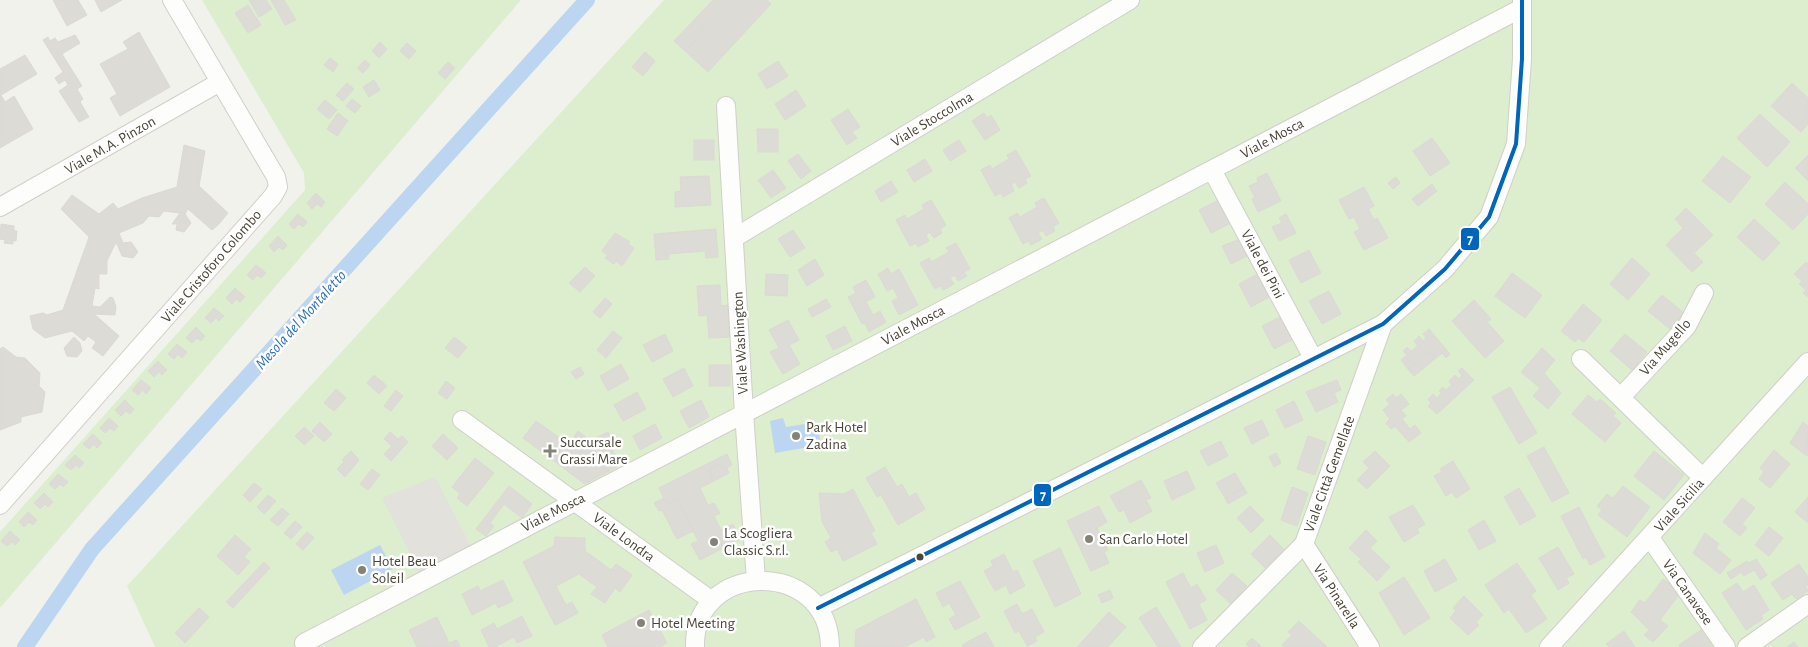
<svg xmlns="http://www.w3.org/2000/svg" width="1808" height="647" viewBox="0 0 1808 647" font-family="'Alegreya Sans',sans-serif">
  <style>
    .green { fill: #dceecd }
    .parking { fill: #e2e1dc }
    .water { fill: #bcd6f1 }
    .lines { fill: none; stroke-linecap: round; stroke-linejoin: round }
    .canal { stroke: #bcd6f1; stroke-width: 16 }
    .building { fill: #dcdbd5; stroke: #dbd9d3 }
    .minor-casing { stroke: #d0cfca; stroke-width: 20 }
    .minor { stroke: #fdfdfc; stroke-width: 18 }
    .bus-1-casing { stroke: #fff; stroke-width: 8 }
    .bus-1 { stroke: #0065bd; stroke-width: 4 }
    .poi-dot { fill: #858277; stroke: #fff; stroke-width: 2 }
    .bus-dot { fill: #4a4537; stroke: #fff; stroke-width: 2 }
    .labels { text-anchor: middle; stroke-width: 5; stroke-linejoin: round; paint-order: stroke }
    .street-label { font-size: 15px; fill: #4a4537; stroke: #fff }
    .poi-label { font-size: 15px; fill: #4a4537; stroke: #fff; text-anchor: start }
    .water-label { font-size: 16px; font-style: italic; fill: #2c6ebb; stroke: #fff }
    .line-badge { stroke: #fff; stroke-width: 2 }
    .badge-label { font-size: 14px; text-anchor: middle; font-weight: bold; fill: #fff }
  </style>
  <rect width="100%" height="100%" fill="#f2f2ed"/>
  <g class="green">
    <path d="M202,0H521L0,608V532L305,190L304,173Z"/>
    <path d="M664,0H1808V647H155L127,586Z"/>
  </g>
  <path class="parking" d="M435,477L471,547L419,572L382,498Z"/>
  <g class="water">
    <path d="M783,418L786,427L817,422L821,445L775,453L770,421Z"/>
    <path d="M380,545L393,569L344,595L331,570Z"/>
  </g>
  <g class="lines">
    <path class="canal" d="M25,647L92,549L587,0"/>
  </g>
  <g class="building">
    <path d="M53,0H78L87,15L67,26Z"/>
    <path d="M95,0H122L101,12Z"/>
    <path d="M249,0H266L272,9L259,17Z"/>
    <path d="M271,0H284L296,20L285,25Z"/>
    <path d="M713,0H767L771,4L708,72L685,51L705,29L695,19Z"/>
    <path d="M248,5L261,25L248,33L235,13Z"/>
    <path d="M695,19L705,29L685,51L674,41Z"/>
    <path d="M139,32L170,87L120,116L110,98L117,94L100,64L128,49L123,42Z"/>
    <path d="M75,35L80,43L62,54L82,86L77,89L83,99L80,102L89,117L79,122L59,91L68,85L65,80L59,84L55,78L63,72L43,40L48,37L50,41L55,38L58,42Z"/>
    <path d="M380,42L387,49L379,58L372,51Z"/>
    <path d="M407,43L416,51L409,59L400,51Z"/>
    <path d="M645,52L655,61L643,76L632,67Z"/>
    <path d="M25,55L37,74L1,95L5,102L14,96L33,129L0,148V69Z"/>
    <path d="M330,58L338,64L333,72L324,65Z"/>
    <path d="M365,60L370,65L363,73L357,68Z"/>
    <path d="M778,61L788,76L767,89L758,74Z"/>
    <path d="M448,62L455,68L445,79L438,73Z"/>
    <path d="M374,80L380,90L369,97L363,87Z"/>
    <path d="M347,83L354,89L343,101L336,95Z"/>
    <path d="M1792,83L1808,98V124L1801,132L1771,106Z"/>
    <path d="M796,90L806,106L785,120L775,104Z"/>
    <path d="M352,99L361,106L355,113L346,106Z"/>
    <path d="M325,100L337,110L329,119L317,109Z"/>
    <path d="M848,109L860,127L852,132L857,138L847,145L831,120Z"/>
    <path d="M338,113L348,121L337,136L327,129Z"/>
    <path d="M984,113L987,118L991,115L1000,130L985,140L972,121Z"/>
    <path d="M1760,114L1790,142L1767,167L1737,138Z"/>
    <path d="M757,129H778V152H758Z"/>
    <path d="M1432,138L1450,163L1430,176L1413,151Z"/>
    <rect x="694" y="140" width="20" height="20"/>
    <path d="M959,140L966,151L950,161L943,150Z"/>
    <path d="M184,145L205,151L199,186L228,213L218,225L212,230L188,209L185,214L191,223L184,232L176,230L177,224H172L180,213L164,211L159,217L149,216L143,223L119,233L123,243L131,242L138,252L133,258L122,256L117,244H115L107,261V274H99V289L95,288L92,306L100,307L110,297L113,298L116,307L115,315L94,314L119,336L103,356L92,348L96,342L88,336L84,341L72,331L45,338L33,329L30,316L43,313L47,315L63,310L89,237L61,209L72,195L99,214L113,203L118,209L142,198L177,187Z"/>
    <path d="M1016,150L1031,176L1025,179L1027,183L1019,188L1015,182L1011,185L1014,191L1003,197L1001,193L995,196L981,170L990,165L992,169L1009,159L1007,155Z"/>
    <path d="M798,154L811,171L801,179L788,161Z"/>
    <path d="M1808,155V181L1795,168Z"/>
    <path d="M1723,156L1751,177L1730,203L1702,181Z"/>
    <path d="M925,159L932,171L914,182L907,170Z"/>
    <path d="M773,170L786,188L771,198L758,180Z"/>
    <path d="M1267,173L1281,201L1258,212L1252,199L1255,198L1249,186L1258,182L1257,178Z"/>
    <path d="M709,176L711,205L675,207V192L681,191L680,177Z"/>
    <path d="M1396,177L1400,183L1393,189L1388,183Z"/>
    <path d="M891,181L898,192L881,202L875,191Z"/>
    <path d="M1785,182L1808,204V214L1793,230L1765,204Z"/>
    <path d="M1432,184L1437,191L1418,206L1412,199Z"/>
    <path d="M1364,187L1374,206L1368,209L1374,220L1377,218L1388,238L1364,250L1354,232L1360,229L1354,217L1349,219L1339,200Z"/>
    <path d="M316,193L325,202L321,207L317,204L312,209L307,203Z"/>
    <path d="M1044,198L1059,223L1053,227L1055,231L1046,236L1043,230L1038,233L1042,239L1031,245L1029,241L1023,244L1009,218L1017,213L1020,217L1037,207L1035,203Z"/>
    <path d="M931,200L946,225L940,229L942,233L934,238L930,232L926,235L929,241L918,247L916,243L910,246L896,220L905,215L907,219L924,209L922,205Z"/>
    <path d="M1219,200L1231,223L1211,233L1199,210Z"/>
    <path d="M1686,208L1713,235L1694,253L1703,262L1692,272L1666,245L1683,228L1675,219Z"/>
    <path d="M298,214L307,222L303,227L299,224L294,229L289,224Z"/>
    <path d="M1286,214L1296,233L1279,241L1272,227L1282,223L1279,218Z"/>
    <path d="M1754,219L1780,243L1763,261L1737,237Z"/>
    <path d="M1,224L14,226V231H17L16,241H13V244L4,243L5,240L0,239Z"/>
    <path d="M716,229L718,257L706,258L705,251L669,254V259L656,260L654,234Z"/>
    <path d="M793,230L805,248L790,257L778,239Z"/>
    <path d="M615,233L630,242L628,244L634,248L622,266L616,261L614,264L605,258L608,255L602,251Z"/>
    <path d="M278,236L287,245L283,250L279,247L274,252L269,246Z"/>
    <path d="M1240,239L1249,255L1231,264L1222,246Z"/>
    <path d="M956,243L970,269L964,272L967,276L958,281L955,275L950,278L954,284L943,290L940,286L935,289L920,263L929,258L931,262L949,252L946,248Z"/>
    <path d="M1309,250L1321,273L1301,283L1289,260Z"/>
    <path d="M1632,258L1650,274L1628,300L1610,284Z"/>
    <path d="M815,259L824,275L807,286L798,270Z"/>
    <path d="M1806,262L1808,264V297L1803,293L1806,290L1799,284L1802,281L1794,274Z"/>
    <path d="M256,265L266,273L261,278L257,275L253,280L247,275Z"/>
    <path d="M585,267L595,276L580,292L569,283Z"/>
    <path d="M888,268L891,274L899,269L918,305L899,315L892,301L898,298L893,288L887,291L878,274Z"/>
    <path d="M1259,273L1271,296L1251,307L1239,284Z"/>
    <path d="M1512,273L1542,295L1525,318L1495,296Z"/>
    <path d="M766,274L788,275L787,296L765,295Z"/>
    <path d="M866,280L875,297L866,302L873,315L880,311L886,322L869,332L865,323L862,324L848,297L856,293L853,287Z"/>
    <path d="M720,285L721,306L728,305L730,337L709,338L707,315L699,316L697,286Z"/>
    <path d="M235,288L245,297L240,302L236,299L232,304L226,298Z"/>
    <path d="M1329,291L1341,314L1322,324L1309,301Z"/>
    <path d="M1662,295L1684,313L1670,329L1648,311Z"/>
    <path d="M605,298L612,304L600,318L593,312Z"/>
    <path d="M826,299L831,307L812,317L808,309Z"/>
    <path d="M1474,300L1491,319L1487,322L1504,341L1485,358L1452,321Z"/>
    <path d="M1583,304L1602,320L1584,342L1578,338L1575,342L1561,331Z"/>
    <path d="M214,308L224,316L219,321L216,318L211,323L205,318Z"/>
    <path d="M1282,316L1294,339L1274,349L1262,326Z"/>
    <path d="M788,320L799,340L789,345L800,364L783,374L770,352L779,348L769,330Z"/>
    <path d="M845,326L852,341L833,350L826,336Z"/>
    <path d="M196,327L205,336L201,341L197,338L192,343L186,338Z"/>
    <path d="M1429,329L1450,354L1446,358L1442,353L1436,358L1430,351L1408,369L1401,360L1407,355L1403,351L1407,347L1411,351L1418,346L1414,341L1419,336L1423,341L1426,338L1423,334Z"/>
    <path d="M613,331L622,338L606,358L597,350Z"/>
    <path d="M665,334L673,351L652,362L643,345Z"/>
    <path d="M1625,334L1647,352L1632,370L1610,351Z"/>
    <path d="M74,337L80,343L82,351L77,357L67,356L64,348Z"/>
    <path d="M454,337L467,347L458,358L445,348Z"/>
    <path d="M177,344L187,352L182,358L178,354L174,359L168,354Z"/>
    <path d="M3,347L16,357L25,358L40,373L39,386L45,392L42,412L21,417V422L0,430V349Z"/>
    <path d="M1542,348L1555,360L1544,373L1561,393L1548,409L1533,396L1540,388L1521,372Z"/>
    <path d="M1430,351L1436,358L1414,376L1408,369Z"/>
    <path d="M158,361L167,370L162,375L159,372L154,377L148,371Z"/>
    <path d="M621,364L629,379L608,391L600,376Z"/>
    <rect x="709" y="365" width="21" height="21"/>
    <path d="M580,367L584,374L576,379L571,372Z"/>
    <path d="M684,368L693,386L673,397L663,379Z"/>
    <path d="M1462,368L1474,380L1437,414L1428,406L1431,403L1428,399L1433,394L1437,398L1441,393L1439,391L1443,387L1446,390L1452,385L1449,381L1455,375L1459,379L1462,375L1458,371Z"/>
    <path d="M374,375L387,386L379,394L367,383Z"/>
    <path d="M141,380L151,388L146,394L143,390L138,395L132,390Z"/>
    <path d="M1337,380L1341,390L1334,393L1338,402L1316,412L1306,392Z"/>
    <path d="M446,381L455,388L447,399L438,393Z"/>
    <path d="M1510,387L1537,433L1519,444L1492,397Z"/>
    <path d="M336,389L346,398L334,411L324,403Z"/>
    <path d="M396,390L403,396L391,411L384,406Z"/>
    <path d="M637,392L646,409L623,421L614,405Z"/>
    <path d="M1393,394L1396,398L1401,394L1409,404L1401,410L1406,416L1402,419L1410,429L1415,425L1421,433L1409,442L1395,426L1391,429L1386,423L1390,419L1383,410L1390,404L1386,400Z"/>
    <path d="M1588,395L1597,402L1600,399L1616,413L1613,416L1621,423L1605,442L1572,414Z"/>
    <path d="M125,400L134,409L130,414L126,411L121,416L115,410Z"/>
    <path d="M701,400L709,417L689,428L680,411Z"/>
    <path d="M1294,401L1303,420L1285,428L1276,410Z"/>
    <path d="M109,418L118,426L114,431L110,428L105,433L100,428Z"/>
    <path d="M1262,420L1269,435L1252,444L1244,428Z"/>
    <path d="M536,421L568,444L578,431L586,437L578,447L608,432L614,444L610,446L620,465L585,484L523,438Z"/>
    <path d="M320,422L332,434L324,442L312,431Z"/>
    <path d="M1803,422L1808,426L1807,456L1790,443Z"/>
    <path d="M655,424L662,438L640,450L633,436Z"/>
    <path d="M304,427L314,436L304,445L295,436Z"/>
    <path d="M390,432L398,439L402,436L408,442L391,461L384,454L392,446L384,439Z"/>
    <path d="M93,434L102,443L97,448L94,444L89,449L83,444Z"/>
    <path d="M443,434L458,448L447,460L432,446Z"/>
    <path d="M1308,436L1326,442L1315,475L1297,469Z"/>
    <path d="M1221,441L1228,456L1208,466L1200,451Z"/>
    <path d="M1544,447L1569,493L1552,502L1527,456Z"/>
    <path d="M1774,450L1790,464L1770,488L1759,479L1764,472L1760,468Z"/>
    <path d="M351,451L359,460L345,477L337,469L344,462L342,460Z"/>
    <path d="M1375,451L1390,466L1367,489L1357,480L1369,468L1363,462Z"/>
    <path d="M1654,451L1684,475L1664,500L1634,476Z"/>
    <path d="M1276,453L1281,463L1274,467L1269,457Z"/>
    <path d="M727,454L732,465L723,470L720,464L709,470L714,481L700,488L708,505L714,503L720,513L714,516L721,530L733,524L741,539L700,560L691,544L698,541L678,499L667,505L659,488Z"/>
    <path d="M75,455L84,463L79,468L76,465L71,470L65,465Z"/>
    <path d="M475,458L494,473L467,506L457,498L460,494L452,487Z"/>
    <path d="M1453,461L1470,489L1456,498L1452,492L1446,496L1434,476L1442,472L1440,469Z"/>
    <path d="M720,464L723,470L727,468L729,473L714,481L709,470Z"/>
    <path d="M885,467L897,487L902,484L909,497L916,493L925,509L898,525L881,495L877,497L866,478Z"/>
    <path d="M372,469L380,475L368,490L360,484Z"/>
    <path d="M1187,471L1195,489L1172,500L1164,481Z"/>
    <path d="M1235,473L1244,488L1225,498L1216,483Z"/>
    <path d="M58,474L68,482L63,487L60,484L55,489L49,484Z"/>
    <path d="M1141,480L1151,498L1146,500L1152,511L1130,523L1124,510L1119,512L1110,496Z"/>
    <path d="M254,483L262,489L250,502L243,495Z"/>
    <path d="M509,486L532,504L522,518L504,504L490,523L494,526L486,536L476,529Z"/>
    <path d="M1623,486L1650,507L1627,537L1598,515L1602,510L1597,506L1607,494L1613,498Z"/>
    <path d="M1292,487L1308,493L1297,526L1281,520Z"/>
    <path d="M1244,488L1247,493L1228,504L1225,498Z"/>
    <path d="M1519,488L1536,516L1520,525L1504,497Z"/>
    <path d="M853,489L875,531L871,533L877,544L843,561L837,549L831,552L825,542L831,538L822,521L819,493L844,494Z"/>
    <path d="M44,493L53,502L48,507L45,504L40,509L34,503Z"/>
    <path d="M268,495L276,501L264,514L257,507Z"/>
    <path d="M1808,497V523L1795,512Z"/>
    <path d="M664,498L667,505L678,499L693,531L677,539L662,510L659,511L654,503Z"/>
    <path d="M1742,498L1755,508L1742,524L1747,528L1740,536L1723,522Z"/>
    <path d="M1413,505L1425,524L1417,529L1419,533L1404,542L1389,517Z"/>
    <path d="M1099,506L1107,522L1097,528L1108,550L1104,552L1109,563L1091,571L1067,521Z"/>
    <path d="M1250,506L1264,520L1251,533L1237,518Z"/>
    <path d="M1579,507L1605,557L1590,565L1586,557L1583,559L1561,516Z"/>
    <path d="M282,508L289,514L278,526L270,520Z"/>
    <path d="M28,512L37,520L33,525L29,522L24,527L19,522Z"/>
    <path d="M1484,520L1496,541L1479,550L1468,530Z"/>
    <path d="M295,521L302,527L291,539L284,533Z"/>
    <path d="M1769,527L1783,538L1769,556L1755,545Z"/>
    <path d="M1366,530L1377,541L1370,548L1390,567L1377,581L1358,562L1361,559L1349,548Z"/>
    <path d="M10,531L20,540L15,545L12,542L7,546L1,541Z"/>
    <path d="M307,532L314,538L303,550L296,544Z"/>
    <path d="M1705,533L1719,544L1716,548L1731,560L1720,574L1693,553Z"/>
    <path d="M235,535L251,549L244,557L250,562L238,575L217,556Z"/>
    <path d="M1270,535L1284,549L1265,568L1251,554Z"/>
    <path d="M555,537L585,538V551L611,570L616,564L632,575L620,592L615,588L605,603L591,594L597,587L579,574L556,586L566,605L572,602L578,613L555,625L523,562L554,546Z"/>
    <path d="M1216,545L1224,563L1205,572L1197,553Z"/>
    <path d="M1558,547L1574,574L1566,578L1569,583L1558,590L1539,558Z"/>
    <path d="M1060,548L1081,594L1055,607L1033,561Z"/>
    <path d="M1004,554L1013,572L1017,570L1025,586L1010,594L1006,585L995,591L984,571L993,566L991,561Z"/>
    <path d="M1445,559L1457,580L1435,592L1424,571Z"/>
    <path d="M1756,559L1767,575L1761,580L1754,570L1744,576L1741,572L1731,579L1727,573L1747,561L1749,563Z"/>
    <path d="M264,562L270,568L233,608L226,602Z"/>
    <path d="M1517,563L1536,591L1531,595L1547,619L1526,633L1509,609L1504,613L1485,585Z"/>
    <path d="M1799,564L1808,577V585L1805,586L1808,591L1796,599L1792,594L1783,600L1771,583Z"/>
    <path d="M1183,573L1191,588L1197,584L1206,600L1199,604L1207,620L1190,629L1166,582Z"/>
    <path d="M1232,573L1247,586L1231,604L1216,590Z"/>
    <path d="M1404,577L1430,618L1404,635L1379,593Z"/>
    <path d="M1663,579L1681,592L1660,620L1668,626L1653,642L1644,635L1649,630L1631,612L1640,600L1645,603Z"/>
    <path d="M503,580L513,601L498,608L496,603L472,615L462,594L478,586L480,591Z"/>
    <path d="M960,581L980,617L955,630L949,619L956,615L949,603L943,607L936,593Z"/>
    <path d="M1737,583L1743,592L1754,585L1769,610L1761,615L1763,619L1746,630L1722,593Z"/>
    <path d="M1110,590L1113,598L1102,603L1098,595Z"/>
    <path d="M1464,596L1483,615L1476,622L1479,625L1468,635L1450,618L1456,611L1453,608Z"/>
    <path d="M916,599L935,637L926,642L924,637L905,647H855L856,630Z"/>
    <path d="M1017,604L1022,614L1032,609L1044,632L1035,637L1037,641L1027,646L1019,631L1015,633L1004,611Z"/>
    <path d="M1156,607L1181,647H1158L1139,618Z"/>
    <path d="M199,608L209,617L185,643L175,633Z"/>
    <path d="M649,610L667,643L659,647H608L602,635Z"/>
    <path d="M1109,612L1126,627L1116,638L1099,623Z"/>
    <path d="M522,616L532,636L517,643L514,637L495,647H489L481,630L494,623L497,629Z"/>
    <path d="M437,617L449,643L457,640L460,647H417L409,630Z"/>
    <path d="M1299,621L1327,647H1285L1282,645L1292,635L1288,632Z"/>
    <path d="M1099,623L1116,638L1108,647H1077Z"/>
    <path d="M1701,630L1712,646L1680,647L1679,645Z"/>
    <path d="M1624,631L1635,647H1609L1606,644Z"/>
    <path d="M986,632L994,647H963L962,645Z"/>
    <path d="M1252,638L1262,647H1249L1246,644Z"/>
    <path d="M1794,642L1798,647H1787Z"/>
  </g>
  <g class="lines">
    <defs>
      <g id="minor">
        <path d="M726,106L744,413L756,580"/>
        <path d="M1212,170L1313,358"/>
        <path d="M0,207L220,82"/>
        <path d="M734,238L1130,0"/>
        <path d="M1581,359L1703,478"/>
        <path d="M1621,397L1687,326L1704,293"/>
        <path d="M462,420L712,601"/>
        <path d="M0,505L273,196L278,187L276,177L172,0"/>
        <path d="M1650,538L1726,647"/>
        <path d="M1304,544L1370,647"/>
        <path d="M818,608L1383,324L1445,269L1489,217L1516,144L1522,59V0"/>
        <path d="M304,643L1522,8"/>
        <path d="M695,647C693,560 829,558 830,647"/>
        <path d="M1202,647L1304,544L1383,324"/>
        <path d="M1549,647L1808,362"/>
        <path d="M1747,647L1808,604"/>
      </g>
    </defs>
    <use href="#minor" class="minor-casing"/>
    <use href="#minor" class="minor"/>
    <defs>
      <path id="bus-1" d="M818,608L1383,324L1445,269L1489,217L1516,144L1522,59V0"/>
    </defs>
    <use href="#bus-1" class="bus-1-casing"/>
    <use href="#bus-1" class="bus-1"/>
  </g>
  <g class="poi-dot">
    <circle cx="796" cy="436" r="5"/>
    <path d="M547.5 443.5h5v5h5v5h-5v5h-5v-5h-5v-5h5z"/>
    <circle cx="1089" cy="539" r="5"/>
    <circle cx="714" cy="542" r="5"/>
    <circle cx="362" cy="570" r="5"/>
    <circle cx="641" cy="623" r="5"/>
  </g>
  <circle class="bus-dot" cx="920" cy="557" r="4.5"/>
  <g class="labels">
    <g class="street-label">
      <text transform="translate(932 119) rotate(-31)" y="5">Viale Stoccolma</text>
      <text transform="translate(1272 138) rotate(-28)" y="5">Viale Mosca</text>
      <text transform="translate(110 145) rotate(-30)" y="5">Viale M.A. Pinzon</text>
      <text transform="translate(1263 264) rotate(62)" y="5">Viale dei Pini</text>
      <text transform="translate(211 266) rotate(-49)" y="5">Viale Cristoforo Colombo</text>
      <text transform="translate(913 325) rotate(-28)" y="5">Viale Mosca</text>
      <text transform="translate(740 343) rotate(-93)" y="5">Viale Washington</text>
      <text transform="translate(1665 347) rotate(-49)" y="5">Via Mugello</text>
      <text transform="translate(1329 474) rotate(-70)" y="5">Viale Città Gemellate</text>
      <text transform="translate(1679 505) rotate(-48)" y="5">Viale Sicilia</text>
      <text transform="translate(553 512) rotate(-27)" y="5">Viale Mosca</text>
      <text transform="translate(624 537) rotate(36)" y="5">Viale Londra</text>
      <text transform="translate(1688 592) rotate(55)" y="5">Via Canavese</text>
      <text transform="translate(1337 596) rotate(57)" y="5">Via Pinarella</text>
    </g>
    <g class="poi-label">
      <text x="806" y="432">Park Hotel<tspan x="806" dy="17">Zadina</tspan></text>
      <text x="560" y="447">Succursale<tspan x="560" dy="17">Grassi Mare</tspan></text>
      <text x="724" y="538">La Scogliera<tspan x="724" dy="17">Classic S.r.l.</tspan></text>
      <text x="1099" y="544">San Carlo Hotel</text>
      <text x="372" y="566">Hotel Beau<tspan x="372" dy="17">Soleil</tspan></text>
      <text x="651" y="628">Hotel Meeting</text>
    </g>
    <g class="water-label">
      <text transform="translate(300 319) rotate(-48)" y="6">Mesola del Montaletto</text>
    </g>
  </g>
  <g class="line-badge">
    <rect x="1460" y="227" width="20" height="24" rx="5" fill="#0065bd"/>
    <rect x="1033" y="483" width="19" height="24" rx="5" fill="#0065bd"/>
  </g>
  <g class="badge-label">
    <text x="1470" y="244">7</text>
    <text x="1043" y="500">7</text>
  </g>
</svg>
